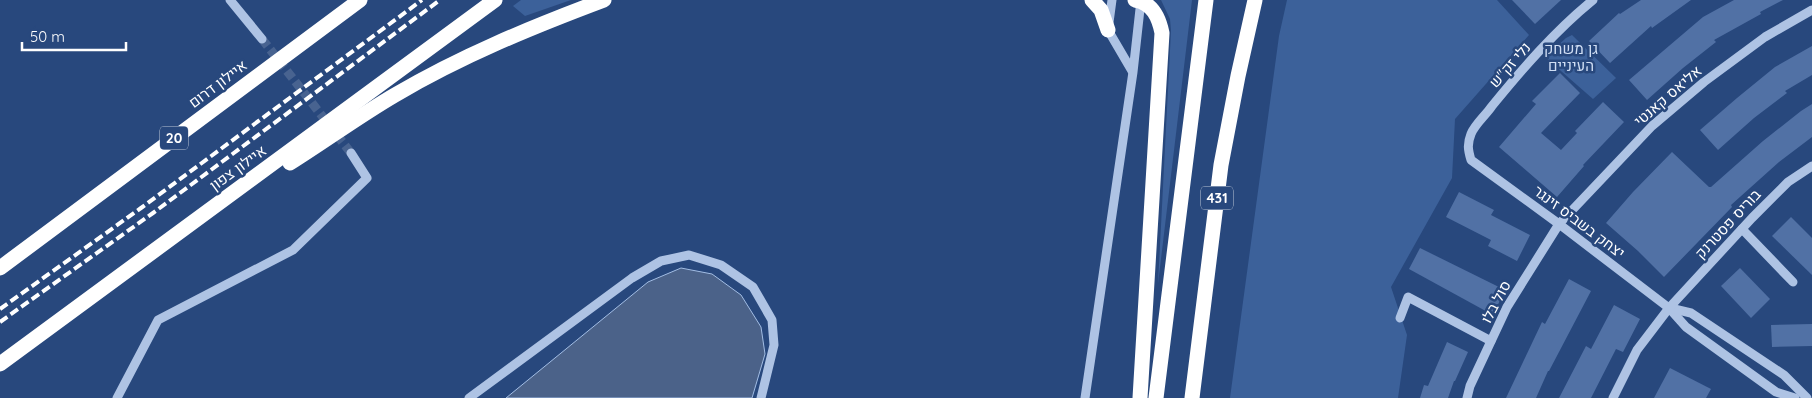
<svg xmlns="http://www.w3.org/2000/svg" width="1812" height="398" viewBox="0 0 1812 398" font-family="Quicksand,Heebo,sans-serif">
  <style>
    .green { fill: #3c619a }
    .water { fill: #4b6289; stroke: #a2bde4 }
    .building { fill: #5171a5 }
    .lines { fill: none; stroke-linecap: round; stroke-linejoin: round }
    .minor-tunnel { stroke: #486390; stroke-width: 9; stroke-dasharray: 9 4.5; stroke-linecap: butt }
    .minor { stroke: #aec3e4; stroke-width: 9 }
    .highway { stroke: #fff; stroke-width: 15 }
    .rail { stroke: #fff; stroke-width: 4; stroke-dasharray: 9 4; stroke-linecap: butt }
    .labels { text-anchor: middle; stroke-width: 5; stroke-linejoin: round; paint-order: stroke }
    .shield { fill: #28487d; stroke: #bec8d8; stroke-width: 1 }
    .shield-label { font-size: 14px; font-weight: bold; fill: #fff }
    .park-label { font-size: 15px; fill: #d0def4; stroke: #28487d }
    .street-label { font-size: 15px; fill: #fff; stroke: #28487d }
  </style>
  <rect width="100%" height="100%" fill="#28487d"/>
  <g class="green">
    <path d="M521,0H571L525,16L513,6Z"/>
    <path d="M1161,0H1192L1158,284L1171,31L1170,19Z"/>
    <path d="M1287,0H1497L1529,35L1455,119L1452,178L1391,287L1407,335L1398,398H1230L1279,36Z"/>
    <path d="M1572,35L1616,78L1593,99L1545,57L1566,38Z"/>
  </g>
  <path class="water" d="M681,268L712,274L741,295L761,327L765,354L752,398H506L648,282Z"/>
  <g class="building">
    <path d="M1512,0H1561L1535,24Z"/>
    <path d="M1641,0H1691L1652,28L1651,26L1610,63L1589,41L1619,13L1620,14Z"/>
    <path d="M1734,0H1783L1760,12L1761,14L1714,40L1716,42L1683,68L1647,100L1629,80L1703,17Z"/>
    <path d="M1812,46V75L1785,91L1787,93L1754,118L1718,150L1700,130L1737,98L1775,67Z"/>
    <path d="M1560,73L1580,93L1541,133L1561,150L1577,133L1575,131L1603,102L1624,122L1583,165L1584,166L1557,197L1499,147L1536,104L1532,101Z"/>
    <path d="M1812,104V137L1779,162L1731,205L1732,207L1664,277L1638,251L1606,223L1633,192L1672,152L1709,187H1711L1763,141L1801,111Z"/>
    <path d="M1459,192L1494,210L1491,215L1530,235L1517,261L1488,246L1491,240L1446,217Z"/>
    <path d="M1791,217L1812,238V275L1772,236Z"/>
    <path d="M1420,248L1505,290L1493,315L1409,269Z"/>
    <path d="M1740,268L1770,299L1751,318L1721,286Z"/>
    <path d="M1569,279L1591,291L1549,371H1548L1536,398H1506L1542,322L1545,324Z"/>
    <path d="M1614,305L1640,319L1623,352L1616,349L1591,398H1559L1586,346L1591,349Z"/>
    <path d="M1812,324V346L1772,347L1771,325Z"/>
    <path d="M1447,342L1468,352L1455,381H1454L1448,398H1420L1424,385L1428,386Z"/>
    <path d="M1670,368L1711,389L1706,398H1654Z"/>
  </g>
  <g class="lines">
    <path class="minor-tunnel" d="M262,39L351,153"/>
    <g class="minor">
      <path d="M230,0L262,39"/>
      <path d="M1112,0L1108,30L1132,71"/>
      <path d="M1593,0C1555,31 1523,68 1492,106C1486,115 1475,124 1471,134C1467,144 1468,150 1471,160L1559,224L1669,308L1686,327L1776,392L1795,398"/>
      <path d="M1742,229L1793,282"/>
      <path d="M1670,308L1691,313L1784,375L1807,398"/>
      <path d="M1400,318L1408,297L1491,341"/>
      <path d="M117,398L158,320L293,250L367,178L351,153"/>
      <path d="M469,398L632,278L661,261L689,255L721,265L753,287L772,320L774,345L761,398"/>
      <path d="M1085,398L1133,72L1141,0"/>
      <path d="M1467,398L1470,386L1507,307L1559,224L1652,126L1704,82L1765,37L1812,10"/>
      <path d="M1613,398L1637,350L1669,308L1752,218L1788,182L1812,166"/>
    </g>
    <g class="highway">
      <path d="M1092,0L1101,10L1108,30"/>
      <path d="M1135,0C1153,3 1159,18 1162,33L1140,398"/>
      <path d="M290,163C325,141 359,116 395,95C461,56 532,27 604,0"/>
      <path d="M0,268L360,0"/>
      <path d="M0,364L495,0"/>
      <path d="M1156,398L1206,0"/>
      <path d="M1192,398L1221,165L1238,76L1255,0"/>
    </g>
    <g class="rail">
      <path d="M0,309L141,208L422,0"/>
      <path d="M0,322L153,213L440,0"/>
    </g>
  </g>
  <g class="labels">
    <g class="shield">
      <rect x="160" y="126.5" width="28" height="23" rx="4"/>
      <rect x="1201" y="186.5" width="32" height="23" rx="4"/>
    </g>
    <g class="shield-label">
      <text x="174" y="143">20</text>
      <text x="1217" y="203">431</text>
    </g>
    <g class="park-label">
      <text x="1571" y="54">גן משחק<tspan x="1571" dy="17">העיניים</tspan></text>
    </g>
    <g class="street-label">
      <text transform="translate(1510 65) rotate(-49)" y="5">נלי זק"ש</text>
      <text transform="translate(218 84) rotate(-37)" y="5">איילון דרום</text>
      <text transform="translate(1668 96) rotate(-41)" y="5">אליאס קאנטי</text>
      <text transform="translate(238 168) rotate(-36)" y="5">איילון צפון</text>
      <text transform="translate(1579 222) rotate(37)" y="5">יצחק בשביס זינגר</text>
      <text transform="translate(1728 224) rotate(-47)" y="5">בוריס פסטרנק</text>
      <text transform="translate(1496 302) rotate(-62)" y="5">סול בלו</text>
    </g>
  </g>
  <path d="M22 42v8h104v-8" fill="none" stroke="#ffffff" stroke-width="2.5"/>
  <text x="30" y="42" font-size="15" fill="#ffffff" stroke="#28487d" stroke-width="4" paint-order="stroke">50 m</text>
</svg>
